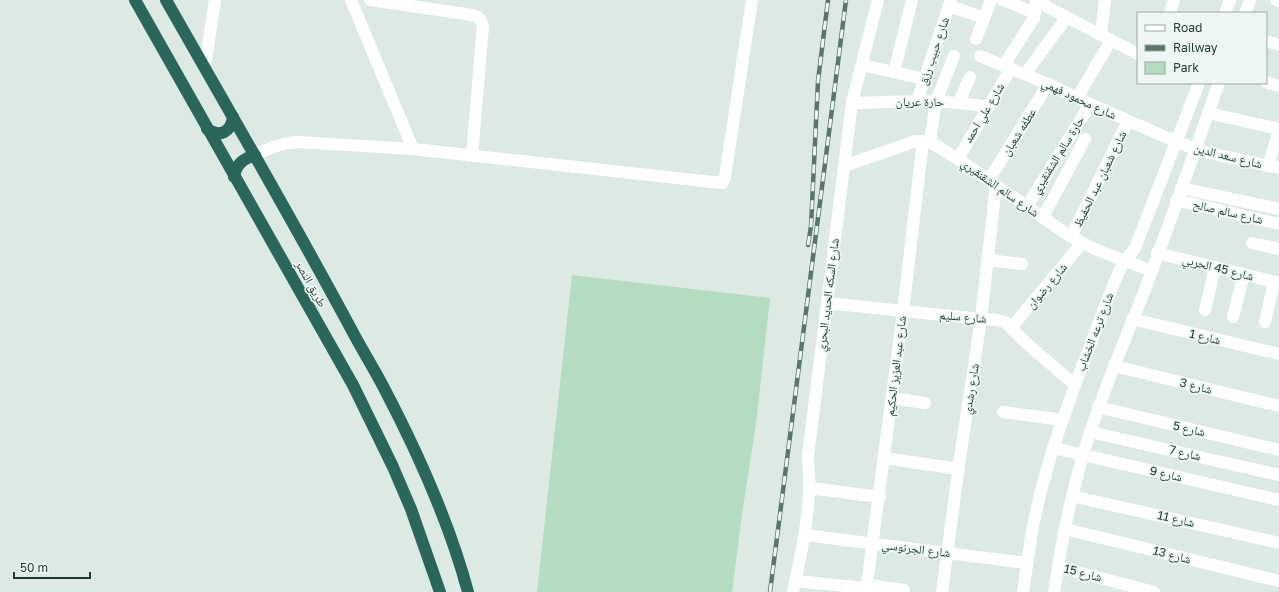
<svg xmlns="http://www.w3.org/2000/svg" width="1279" height="592" viewBox="0 0 1279 592" font-family="'Golos Text','Noto Naskh Arabic',sans-serif">
  <style>
    .green { fill: #b5dcc0 }
    .lines { fill: none; stroke-linecap: round; stroke-linejoin: round }
    .minor { stroke: #fff; stroke-width: 12 }
    .highway { stroke: #2a665b; stroke-width: 12 }
    .rail-casing { stroke: #59756e; stroke-width: 4.5 }
    .rail { stroke: #edf6f2; stroke-width: 3; stroke-dasharray: 9; stroke-linecap: butt }
    .labels { text-anchor: middle; stroke-width: 3.5; stroke-linejoin: round; paint-order: stroke }
    .street-label { font-size: 12px; fill: #1f3932; stroke: #edf6f2 }
  </style>
  <rect width="100%" height="100%" fill="#ddeae4"/>
  <path class="green" d="M572,275L770,298L756,424L742,514L732,592H537Z"/>
  <g class="lines">
    <g class="minor">
      <path d="M351,0L413,149"/>
      <path d="M370,0L466,14C476,16 481,16 483,26L472,156"/>
      <path d="M1003,0L1035,13"/>
      <path d="M1039,0L1047,7L1138,54"/>
      <path d="M1276,0L1279,1"/>
      <path d="M949,6L984,18"/>
      <path d="M1170,13L1174,0"/>
      <path d="M1225,13L1230,0"/>
      <path d="M1245,13L1250,0"/>
      <path d="M1101,34L1105,0"/>
      <path d="M976,39L991,0"/>
      <path d="M1266,41L1279,45"/>
      <path d="M980,56L1048,84L1090,104L1177,142L1204,152L1279,168"/>
      <path d="M862,65L924,79"/>
      <path d="M1004,65L1034,18L1036,6V0"/>
      <path d="M205,67L215,0"/>
      <path d="M894,72L912,0"/>
      <path d="M1025,74L1067,17"/>
      <path d="M1266,82L1279,86"/>
      <path d="M1077,98L1111,40"/>
      <path d="M917,101L951,0"/>
      <path d="M959,102L970,77"/>
      <path d="M852,103C898,102 943,98 988,107"/>
      <path d="M1208,113L1279,129"/>
      <path d="M930,142L936,101L954,56"/>
      <path d="M255,155C269,148 281,143 297,142L413,149L722,183L725,177L752,0"/>
      <path d="M958,159L1011,68"/>
      <path d="M844,166L916,141L930,142L958,159L1071,237L1097,250L1152,271"/>
      <path d="M1268,166L1279,130"/>
      <path d="M989,180L1048,84"/>
      <path d="M1181,188L1279,209"/>
      <path d="M1176,200L1279,224"/>
      <path d="M1027,206L1090,104"/>
      <path d="M1043,217L1085,139"/>
      <path d="M1071,237L1128,121"/>
      <path d="M1252,243L1279,249"/>
      <path d="M1157,253L1279,283"/>
      <path d="M988,260L1022,264"/>
      <path d="M827,303L981,319L997,320L1005,322L1023,340L1075,385"/>
      <path d="M1205,310L1215,267"/>
      <path d="M1233,317L1244,274"/>
      <path d="M1132,319L1279,354"/>
      <path d="M1265,322L1274,282"/>
      <path d="M1011,328L1082,243"/>
      <path d="M1114,366L1279,406"/>
      <path d="M892,398L925,403"/>
      <path d="M1098,407L1279,450"/>
      <path d="M1003,412L1063,420"/>
      <path d="M1090,432L1279,475"/>
      <path d="M1053,448L1279,500"/>
      <path d="M884,458L959,469"/>
      <path d="M809,488L880,497"/>
      <path d="M1072,496L1279,543"/>
      <path d="M1065,529L1279,581"/>
      <path d="M805,535L1026,563"/>
      <path d="M1058,567L1154,592"/>
      <path d="M795,581L866,588"/>
      <path d="M867,585L904,590"/>
      <path d="M793,592C800,558 808,525 809,490C810,479 808,467 808,456L852,103L878,0"/>
      <path d="M866,592L903,312L923,141"/>
      <path d="M942,592L960,458L981,319L996,185"/>
      <path d="M1023,592L1033,525L1042,487L1053,448L1075,385L1114,283L1122,265L1135,248L1199,83"/>
      <path d="M1054,592C1063,529 1077,466 1099,407C1115,361 1135,317 1152,271C1175,209 1196,146 1219,83"/>
    </g>
    <g class="highway">
      <path d="M135,0L353,385L393,467L411,509L440,592"/>
      <path d="M166,0C228,109 291,217 350,327C361,348 373,367 384,388C418,453 449,521 468,592"/>
      <path d="M207,129C220,138 231,132 233,117"/>
      <path d="M234,177C236,164 243,159 255,155"/>
    </g>
    <defs>
      <g id="rail">
        <path d="M808,245L811,226L818,81L828,0"/>
        <path d="M770,592L846,0"/>
      </g>
    </defs>
    <use href="#rail" class="rail-casing"/>
    <use href="#rail" class="rail"/>
  </g>
  <g class="labels">
    <g class="street-label">
      <text transform="translate(934 51) rotate(-71)" y="4">شارع حبيب رزق</text>
      <text transform="translate(1079 99) rotate(25)" y="4">شارع محمود فهمي</text>
      <text x="920" y="106">حارة عريان</text>
      <text transform="translate(984 113) rotate(-59)" y="4">شارع علي احمد</text>
      <text transform="translate(1019 132) rotate(-58)" y="4">عطفه شعبان</text>
      <text transform="translate(1058 155) rotate(-58)" y="4">حارة سالم الشقنقيري</text>
      <text transform="translate(1228 156) rotate(14)" y="4">شارع سعد الدين</text>
      <text transform="translate(1100 179) rotate(-64)" y="4">شارع شعبان عبد الحفيظ</text>
      <text transform="translate(1000 188) rotate(35)" y="4">شارع سالم الشقنقيري</text>
      <text transform="translate(1228 212) rotate(13)" y="4">شارع سالم صالح</text>
      <text transform="translate(1218 268) rotate(14)" y="4">شارع 45 الحربي</text>
      <text transform="translate(311 284) rotate(61)" y="4">طريق النصر</text>
      <text transform="translate(1047 286) rotate(-50)" y="4">شارع رضوان</text>
      <text transform="translate(828 295) rotate(-83)" y="4">شارع السكه الحديد البحري</text>
      <text transform="translate(963 317) rotate(5)" y="4">شارع سليم</text>
      <text transform="translate(1095 332) rotate(-69)" y="4">شارع ترعه الخشاب</text>
      <text transform="translate(1205 337) rotate(13)" y="4">شارع 1</text>
      <text transform="translate(896 366) rotate(-83)" y="4">شارع عبد العزيز الحكيم</text>
      <text transform="translate(1196 386) rotate(14)" y="4">شارع 3</text>
      <text transform="translate(971 389) rotate(-81)" y="4">شارع رشدي</text>
      <text transform="translate(1189 429) rotate(13)" y="4">شارع 5</text>
      <text transform="translate(1185 453) rotate(13)" y="4">شارع 7</text>
      <text transform="translate(1166 474) rotate(13)" y="4">شارع 9</text>
      <text transform="translate(1176 519) rotate(13)" y="4">شارع 11</text>
      <text transform="translate(916 549) rotate(7)" y="4">شارع الجرنوسي</text>
      <text transform="translate(1172 555) rotate(14)" y="4">شارع 13</text>
      <text transform="translate(1083 573) rotate(14)" y="4">شارع 15</text>
    </g>
  </g>
  <rect x="1137" y="12" width="130" height="72" fill="#edf6f2" stroke="#9baaa5"/>
  <rect x="1145" y="25" width="20" height="6" fill="#ffffff" stroke="#9baaa5"/>
  <text x="1173" y="32" font-size="12" fill="#1f3932">Road</text>
  <rect x="1145" y="45" width="20" height="6" fill="#59756e" stroke="#9baaa5"/>
  <text x="1173" y="52" font-size="12" fill="#1f3932">Railway</text>
  <rect x="1145" y="62" width="20" height="12" fill="#b5dcc0" stroke="#9baaa5"/>
  <text x="1173" y="72" font-size="12" fill="#1f3932">Park</text>
  <path d="M14 572v6h76v-6" fill="none" stroke="#1f3932" stroke-width="2"/>
  <text x="20" y="572" font-size="12" fill="#1f3932" stroke="#edf6f2" stroke-width="3" paint-order="stroke">50 m</text>
</svg>
